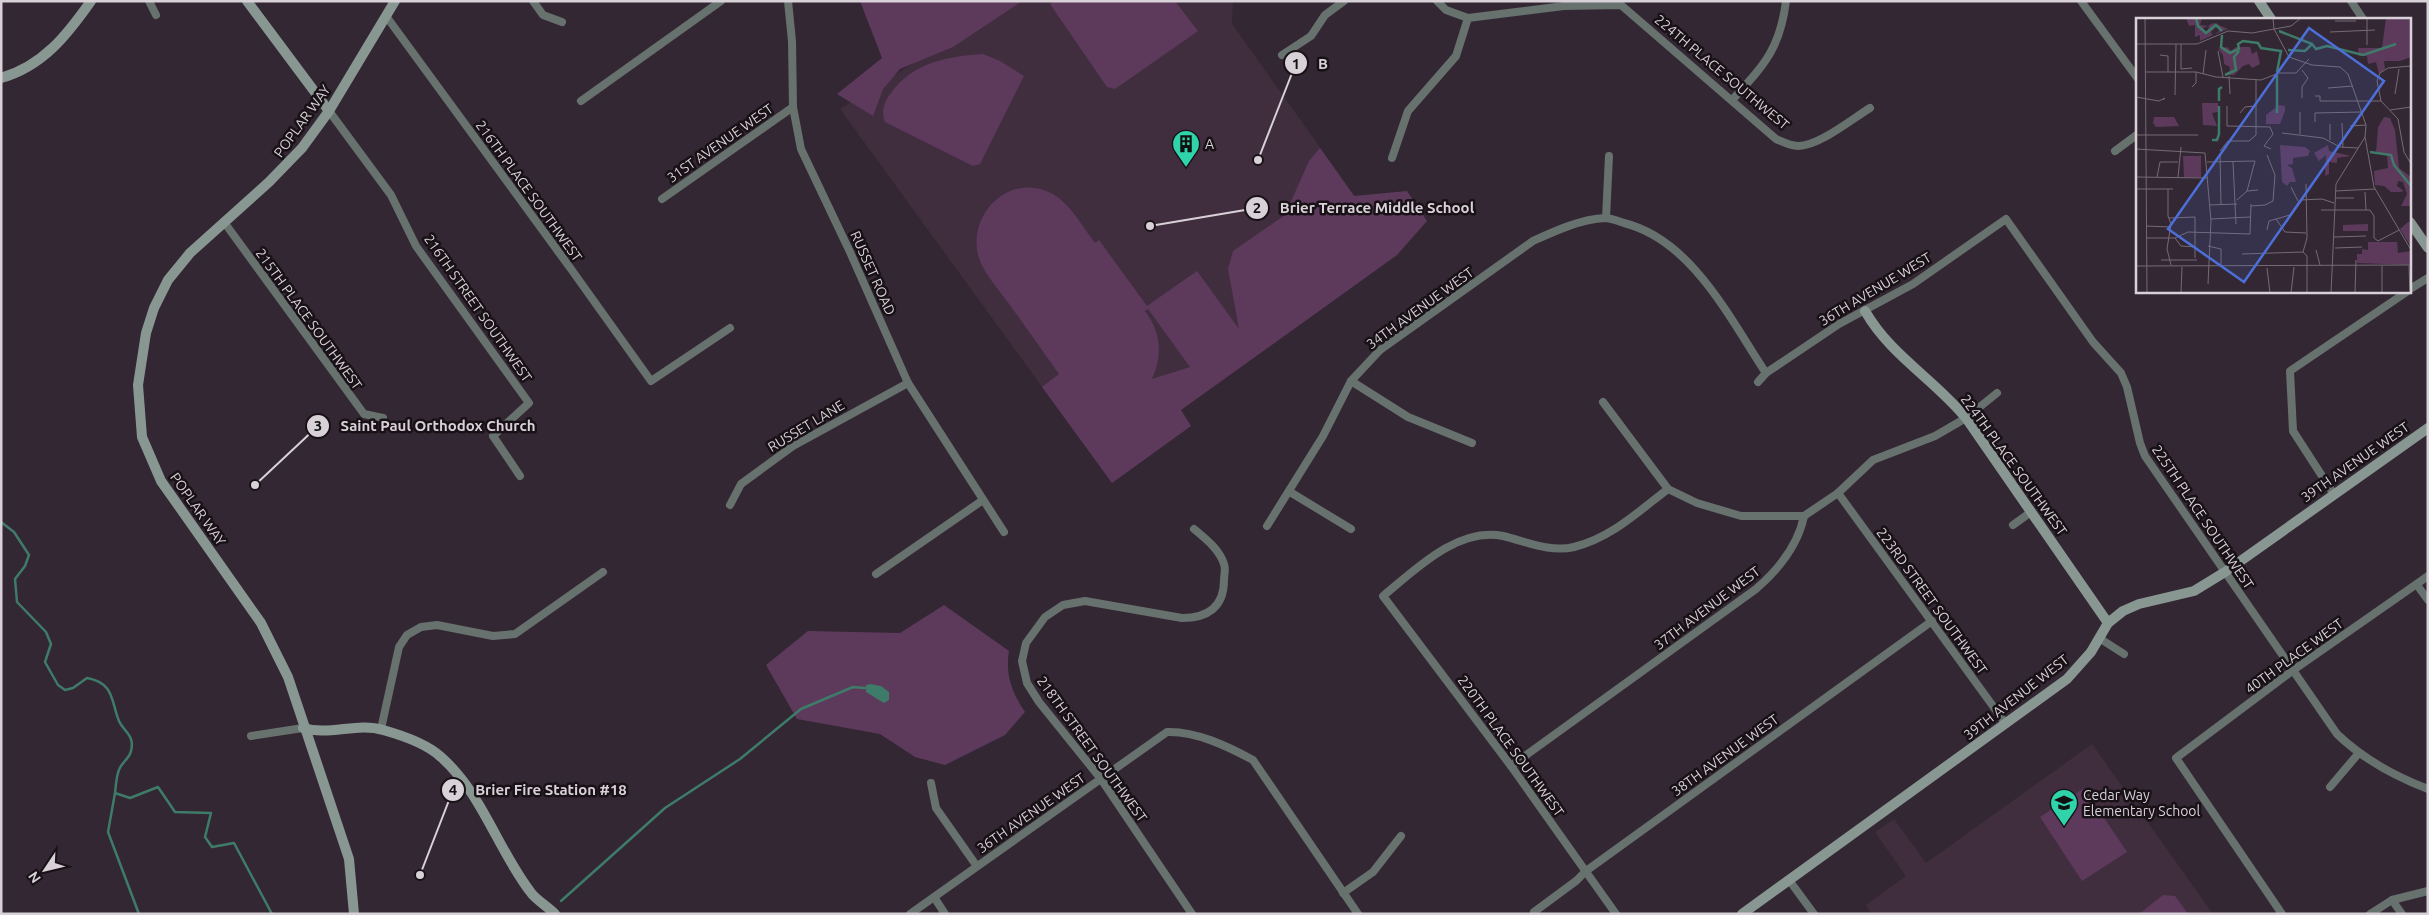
<svg xmlns="http://www.w3.org/2000/svg" width="2429" height="915" viewBox="0 0 2429 915" font-family="Ubuntu,sans-serif">
  <style>
    .built { fill: #402e3f }
    .green { fill: #5d3a5c; fill-rule: evenodd }
    .water { fill: #3e7b68 }
    .lines { fill: none; stroke-linecap: round; stroke-linejoin: round }
    .stream { stroke: #3e7b68; stroke-width: 2.5 }
    .street { stroke: #67716d; stroke-width: 8 }
    .secondary { stroke: #899792; stroke-width: 10 }
    .labels { text-anchor: middle; stroke-width: 5; stroke-linejoin: round; paint-order: stroke }
    .street-label { font-size: 14px; fill: #d9d1d8; stroke: #181217 }
    .poi-label { font-size: 14px; fill: #d9d1d8; stroke: #181217; text-anchor: start }
    .inset-river { fill: none; stroke: #3e7b68; stroke-width: 2.5 }
    .inset-road { fill: none; stroke: #756b75; stroke-width: 1 }
    .view { fill: #4c6fd8; fill-opacity: 0.15; stroke: #4c6fd8; stroke-width: 2.5 }
    .inset-edge { fill: none; stroke: #d9d1d8; stroke-width: 2.5 }
    .leader { fill: none; stroke: #d9d1d8; stroke-width: 2 }
    .callout-dot { fill: #d9d1d8; stroke: #181217; stroke-width: 2 }
    .mark-label { font-size: 15px; text-anchor: middle; font-weight: bold; fill: #111 }
    .callout-label { font-size: 15px; text-anchor: middle; font-weight: bold; fill: #d9d1d8; stroke: #181217; stroke-width: 5; stroke-linejoin: round; paint-order: stroke }
  </style>
  <rect width="100%" height="100%" fill="#332733"/>
  <g class="built">
    <path d="M1014,1H1233L1232,24L1397,255L1181,410L1191,426L1112,483L840,109Z"/>
    <path d="M2092,744L2213,914H1872L1866,905L1906,876L1875,832L1894,819L1926,863Z"/>
  </g>
  <g class="green">
    <path d="M860,1H1022L953,47L900,69L883,89L873,116L837,94L882,58Z"/>
    <path d="M1054,1H1175L1198,31L1115,89L1107,87L1050,4Z"/>
    <path d="M983,54L1000,61L1024,76L980,164L973,166L885,122C881,111 884,102 891,93C912,63 948,56 983,54Z"/>
    <path d="M1320,148L1354,196L1407,191L1427,221L1397,255L1181,410L1191,426L1112,483L1042,387L1059,374C1041,349 1024,324 1006,300C996,286 982,271 978,255C968,212 1012,171 1053,194C1071,205 1082,226 1095,243L1099,240L1147,306L1197,271L1239,329L1228,269L1233,251L1285,215L1309,161ZM1148,309L1190,367L1152,379C1163,355 1161,332 1145,311Z"/>
    <path d="M944,605L1009,651C1005,674 1012,693 1025,712L1005,735L945,765L915,757L880,734L797,719L766,665L808,631L900,633Z"/>
    <path d="M2084,788L2127,852L2082,881L2040,817Z"/>
    <path d="M2163,895L2175,896L2188,914H2139Z"/>
  </g>
  <path class="water" d="M870,684L881,686L889,692V700L884,703L866,692V685Z"/>
  <g class="lines">
    <g class="stream">
      <path d="M1,522L14,532L29,555L25,566L15,579L17,602L46,632L51,644L45,662L58,685L65,690L73,688L87,678C115,683 111,702 119,721C124,732 135,735 131,751C130,758 121,763 119,770C116,777 116,786 115,793L130,798L158,787L175,812L211,813L205,837L212,847L234,843L272,914"/>
      <path d="M115,793L108,832L139,914"/>
      <path d="M561,901L665,808L740,759L801,709L853,687L865,688"/>
    </g>
    <g class="street">
      <path d="M149,1L156,15"/>
      <path d="M533,1L543,15L562,22"/>
      <path d="M788,1L792,41L793,107L801,149L850,252L908,383L1004,532"/>
      <path d="M1437,1L1446,10L1468,18L1564,6L1621,5L1776,139C1783,142 1790,146 1798,146C1819,146 1852,119 1870,108"/>
      <path d="M2081,1L2138,79"/>
      <path d="M2351,1L2363,19"/>
      <path d="M386,16L571,269L651,381L730,328"/>
      <path d="M1282,55L1311,36L1325,15L1344,1"/>
      <path d="M1733,99C1764,65 1780,49 1786,1"/>
      <path d="M581,101L721,1"/>
      <path d="M329,111L391,195L416,246L529,403L493,436L520,476"/>
      <path d="M2115,151L2138,134"/>
      <path d="M1392,158L1408,111L1456,56L1468,18"/>
      <path d="M662,199L793,107"/>
      <path d="M1606,218L1609,156"/>
      <path d="M224,222L364,414L383,418"/>
      <path d="M2410,289L2428,278"/>
      <path d="M1351,381L1408,417L1472,443"/>
      <path d="M1758,382L1766,373L1839,324L1913,284L2006,219L2093,342L2121,373L2127,387L2140,443L2145,456L2337,734C2363,759 2394,776 2428,789"/>
      <path d="M1603,402L1668,489L1697,503L1741,516H1804"/>
      <path d="M1290,492L1351,529"/>
      <path d="M1838,493L2006,724"/>
      <path d="M2333,493L2293,431L2290,371L2408,291"/>
      <path d="M730,505L741,484L793,446L908,383"/>
      <path d="M2013,525L2031,512"/>
      <path d="M1267,526L1323,436L1351,381L1380,350L1533,241C1555,231 1581,219 1605,218C1611,218 1618,221 1624,223C1692,240 1730,319 1766,373"/>
      <path d="M876,574L983,500"/>
      <path d="M2417,585L2428,600"/>
      <path d="M2099,638L2124,654"/>
      <path d="M381,729L399,647L407,635L421,627L437,625L493,636L515,634L603,572"/>
      <path d="M251,736L303,728"/>
      <path d="M1511,766L1756,589C1779,569 1798,546 1804,516L1838,493L1873,460L1935,436L1966,418L1997,393"/>
      <path d="M931,783L936,808L976,865"/>
      <path d="M2330,787L2358,754"/>
      <path d="M1789,880L1814,914"/>
      <path d="M1343,893L1373,872L1401,836"/>
      <path d="M934,897L945,914"/>
      <path d="M2392,900L2402,914"/>
      <path d="M1534,912L1576,881L1586,871L1932,621"/>
      <path d="M910,914L1167,732C1196,731 1227,746 1253,760L1358,914"/>
      <path d="M1192,914L1101,779L1039,702L1027,683L1022,661L1026,643L1045,617L1063,605L1085,601L1182,618C1208,618 1224,607 1224,580C1224,575 1226,569 1224,564C1219,549 1206,539 1194,529"/>
      <path d="M1616,914L1511,766L1383,596C1415,570 1457,527 1503,536C1525,541 1550,553 1574,547C1611,538 1639,511 1668,489"/>
      <path d="M2282,914L2176,758L2292,671L2428,576"/>
      <path d="M2370,914L2392,900L2428,891"/>
    </g>
    <g class="secondary">
      <path d="M247,1L329,111"/>
      <path d="M2259,1L2271,19"/>
      <path d="M1,78C43,66 67,35 91,1"/>
      <path d="M2410,222L2428,248"/>
      <path d="M1865,311C1891,356 1933,378 1966,418L2108,623"/>
      <path d="M303,728C329,736 358,722 383,730C401,735 427,744 441,757C483,794 498,851 532,894C538,901 548,907 555,914"/>
      <path d="M354,914L349,859L288,677L261,623L161,481L142,437L138,385L146,333L154,308L168,280L190,253L269,182L302,148L329,111L395,1"/>
      <path d="M1742,914L2067,679L2091,652L2108,623L2123,611L2139,604L2194,591L2225,572L2428,428"/>
    </g>
  </g>
  <defs>
    <symbol id="building-pin" viewBox="-11 -11 22 30"><path d="M0 17L-7.5 6A9.5 9.5 0 1 1 7.5 6Z" fill="#2fd4aa" stroke="#181217"/><path d="M-4-6H4V6H1V3H-1V6H-4ZM-2.5-4.3h1.7v1.8h-1.7ZM.8-4.3h1.7v1.8H.8ZM-2.5-1h1.7V.8h-1.7ZM.8-1h1.7V.8H.8Z" fill="#111"/></symbol>
    <symbol id="school-pin" viewBox="-11 -11 22 30"><path d="M0 17L-7.5 6A9.5 9.5 0 1 1 7.5 6Z" fill="#2fd4aa" stroke="#181217"/><path d="M0-5L7-2L0 1L-7-2ZM-4 1L0 2.5L4 1V4Q0 6-4 4Z" fill="#111"/></symbol>
  </defs>
  <g fill-rule="evenodd">
    <use href="#building-pin" x="1170" y="128" width="32" height="43"/>
    <use href="#school-pin" x="2048" y="787" width="32" height="43"/>
  </g>
  <g class="labels">
    <g class="street-label">
      <text transform="translate(1722 72) rotate(40)" y="5">224TH PLACE SOUTHWEST</text>
      <text transform="translate(302 121) rotate(-54)" y="5">POPLAR WAY</text>
      <text transform="translate(720 143) rotate(-35)" y="5">31ST AVENUE WEST</text>
      <text transform="translate(529 191) rotate(54)" y="5">216TH PLACE SOUTHWEST</text>
      <text transform="translate(873 273) rotate(66)" y="5">RUSSET ROAD</text>
      <text transform="translate(1875 289) rotate(-31)" y="5">36TH AVENUE WEST</text>
      <text transform="translate(478 308) rotate(55)" y="5">216TH STREET SOUTHWEST</text>
      <text transform="translate(1420 308) rotate(-36)" y="5">34TH AVENUE WEST</text>
      <text transform="translate(309 319) rotate(54)" y="5">215TH PLACE SOUTHWEST</text>
      <text transform="translate(806 426) rotate(-31)" y="5">RUSSET LANE</text>
      <text transform="translate(2355 462) rotate(-35)" y="5">39TH AVENUE WEST</text>
      <text transform="translate(2014 465) rotate(54)" y="5">224TH PLACE SOUTHWEST</text>
      <text transform="translate(198 509) rotate(55)" y="5">POPLAR WAY</text>
      <text transform="translate(2203 517) rotate(56)" y="5">225TH PLACE SOUTHWEST</text>
      <text transform="translate(1932 601) rotate(54)" y="5">223RD STREET SOUTHWEST</text>
      <text transform="translate(1707 608) rotate(-37)" y="5">37TH AVENUE WEST</text>
      <text transform="translate(2294 656) rotate(-36)" y="5">40TH PLACE WEST</text>
      <text transform="translate(2016 697) rotate(-38)" y="5">39TH AVENUE WEST</text>
      <text transform="translate(1511 746) rotate(54)" y="5">220TH PLACE SOUTHWEST</text>
      <text transform="translate(1092 749) rotate(54)" y="5">218TH STREET SOUTHWEST</text>
      <text transform="translate(1725 755) rotate(-36)" y="5">38TH AVENUE WEST</text>
      <text transform="translate(1031 813) rotate(-35)" y="5">36TH AVENUE WEST</text>
    </g>
    <g class="poi-label">
      <text x="1205" y="149">A</text>
      <text x="2083" y="800">Cedar Way<tspan x="2083" dy="16">Elementary School</tspan></text>
    </g>
  </g>
  <g transform="translate(2136 18)">
    <rect width="275" height="275" fill="#332733"/>
    <path d="M50,0H66L64,7L72,8L67,10L69,13H72L73,7L78,5L92,11L79,16L84,12L80,9L75,14L77,17L64,23V17L59,19V7L53,8ZM250,0H275V39L264,43H248L249,51L243,56L240,44L232,46L231,38H223L222,30H246ZM91,29L95,33L100,29H114L116,36L121,33L124,46L116,50L113,46L107,48L98,57H93L94,49L88,46L87,37L82,31ZM66,85H82V94L76,95L81,108L67,107ZM143,87L149,88V93L144,106H130V97ZM18,99H38L43,108L20,109L17,105ZM248,99L254,100L259,112L263,150L275,159L274,188H265L271,176L267,164L262,163L261,168L268,173L264,174H255L248,168L239,167L238,153L252,150L251,136L240,135L242,109ZM144,127L169,129L174,133L172,138L157,140V146L151,147L156,150L160,164H154L151,168L146,164ZM192,127L193,133L215,138L201,140V145L193,144V156L189,158L190,137L183,143L178,135ZM47,138H65V159H48ZM272,204H275V229L264,211ZM232,206V213H207V207ZM232,224H261L262,235L275,233V247L221,245V236H226V231L232,232Z" fill="#5d3a5c"/>
    <path class="inset-river" d="M60,0L62,8L70,15L80,7L86,13M143,13L176,26M86,17L85,29L94,35L103,31L102,26L107,23L122,25L125,30L145,33L141,54M152,32L169,33L176,26L180,31L191,28L227,37L260,26M89,57L100,52L98,39L103,33M141,57V95M83,83V71L86,69M76,122H81L83,116V88M234,134L255,137L258,147L275,168"/>
    <path class="inset-road" d="M9,0L11,275M137,0L138,11L153,39L176,47L204,49L212,56L230,107L229,119L200,166L195,275M231,0V27M199,3H220M194,14L239,12M0,26H61L92,13L116,15L155,8L165,0M45,26V51L56,50M82,33L87,59M24,37L32,38V54M166,52L172,60L166,69V80M9,54H60L80,59L125,62L143,55H160L173,41M67,56L70,32M93,58L94,76M56,69L60,65V54M192,70L217,68M259,76L263,51M39,77L40,26M179,78H184V83H245M0,79L23,83L29,80L27,82M245,83L262,101L268,134L275,146M245,83L241,63L244,55L252,50L275,48M91,88V108L134,109L137,116L128,128L135,131M254,92L275,89M104,95L109,89L119,88M179,104V95L225,94M206,105L207,130M194,106V122M214,108L230,107M146,115L187,120L204,129L222,130M164,116V94M0,117H62M229,119L238,169L275,232M0,131L69,135L75,203L72,266M84,133L92,123H113L120,117V62M84,137L85,187M131,137L139,157L137,183M71,144L119,143L111,173M97,144L100,206M0,159L72,160M21,159L24,144H42M42,159L45,129M170,166L171,220L167,234L171,238V275M155,169L162,183M0,171H37M32,171V198L35,206L31,231L35,247M199,173L239,171M229,174L230,192M200,180H218M101,182L111,173L122,172M73,187L101,186M115,188L129,187L137,183M185,192H234L238,198V220L242,223L263,212M33,200L59,199V240M75,201L114,199M140,201L149,214L170,215M10,208L35,209M131,212L133,203L154,197L164,182L186,181L198,185M198,219L230,218M10,220H39L45,228M39,220L52,214L114,216L115,186M45,228L60,229M72,228L85,231V248M199,230L226,229M180,232L184,247M106,236L167,234M25,242H61M0,248L275,247M273,248L274,275M131,250L134,275M45,275L46,249M155,275L158,249M219,275L220,242M246,275V248"/>
    <path class="view" d="M173,10L248,63L108,264L32,211Z"/>
    <rect width="275" height="275" class="inset-edge"/>
  </g>
  <path class="leader" d="M1258 160L1296 63M1150 226L1257 208M255 485L318 426M420 875L453 790"/>
  <g class="callout-dot">
    <circle cx="1258" cy="160" r="5"/>
    <circle cx="1150" cy="226" r="5"/>
    <circle cx="255" cy="485" r="5"/>
    <circle cx="420" cy="875" r="5"/>
    <circle cx="1296" cy="63" r="12"/>
    <circle cx="1257" cy="208" r="12"/>
    <circle cx="318" cy="426" r="12"/>
    <circle cx="453" cy="790" r="12"/>
  </g>
  <g class="mark-label">
    <text x="1296" y="69">1</text>
    <text x="1257" y="213">2</text>
    <text x="318" y="431">3</text>
    <text x="453" y="795">4</text>
  </g>
  <g class="callout-label">
    <text x="1323" y="69">B</text>
    <text x="1377" y="213">Brier Terrace Middle School</text>
    <text x="438" y="431">Saint Paul Orthodox Church</text>
    <text x="551" y="795">Brier Fire Station #18</text>
  </g>
  <rect width="2429" height="915" fill="none" stroke="#d9d1d8" stroke-width="5"/>
  <g transform="translate(45 870) rotate(235)" stroke="#181217" stroke-width="4" paint-order="stroke">
  <path d="M0-4L9 19L0 12L-9 19Z" fill="#d9d1d8"/>
  <text y="-8" font-size="14" font-weight="bold" text-anchor="middle" fill="#d9d1d8">N</text>
  </g>
</svg>
